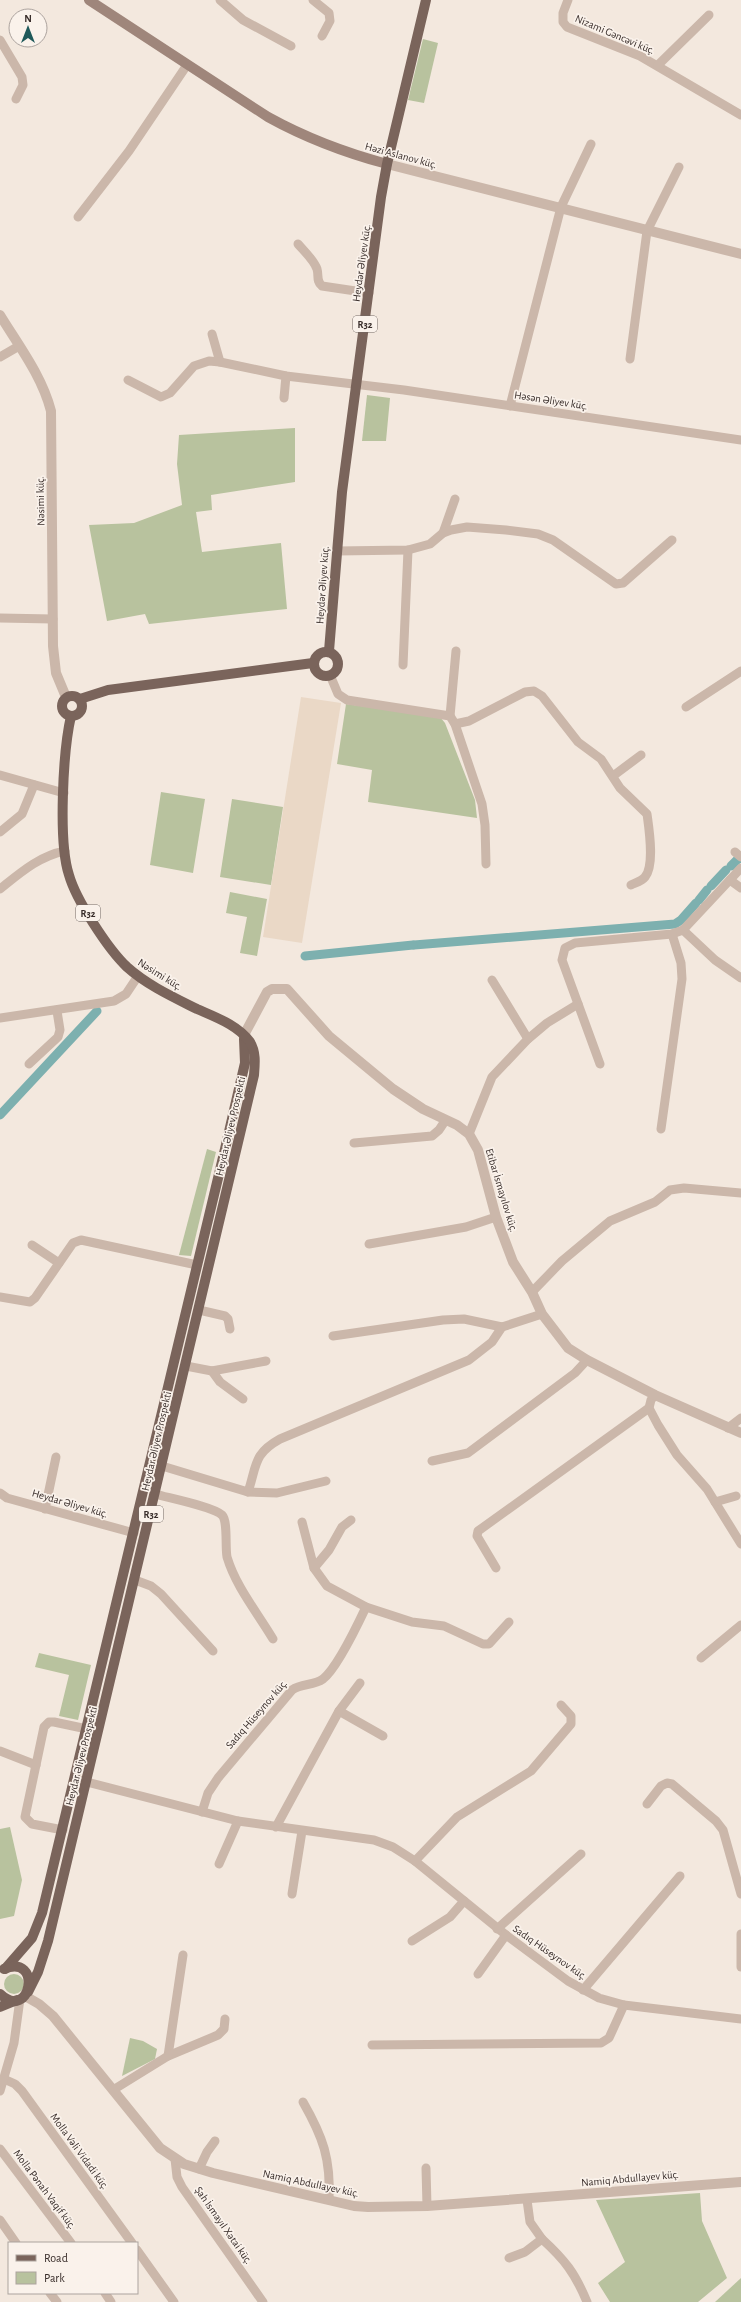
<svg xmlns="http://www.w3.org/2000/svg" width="741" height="2302" viewBox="0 0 741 2302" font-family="'Alegreya Sans',sans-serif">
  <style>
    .green { fill: #b8c29e }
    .plaza { fill: #ead8c6 }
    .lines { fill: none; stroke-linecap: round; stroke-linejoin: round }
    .canal { stroke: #7db0af; stroke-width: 9 }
    .minor { stroke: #cbb7aa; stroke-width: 9 }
    .tertiary { stroke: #cbb7aa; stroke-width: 10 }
    .secondary { stroke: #9f867b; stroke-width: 10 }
    .primary { stroke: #7a645b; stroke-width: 10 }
    .labels { text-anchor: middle; stroke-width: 3.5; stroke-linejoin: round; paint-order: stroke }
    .shield { fill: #faf2eb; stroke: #726864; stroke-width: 1 }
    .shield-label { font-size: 10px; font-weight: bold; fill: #382d2a }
    .street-label { font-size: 11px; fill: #382d2a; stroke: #faf2eb }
  </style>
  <rect width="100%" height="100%" fill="#f3e8de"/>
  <g class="green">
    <path d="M423,39L438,43L424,103L408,100Z"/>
    <path d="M367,395L390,398L386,441H362Z"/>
    <path d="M295,428V482L211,495L212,510L196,512L202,552L281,543L287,609L149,624L145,614L107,621L89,525L134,523L182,505L177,464L179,435Z"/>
    <path d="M346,704L440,717L445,723L475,800L477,818L368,802L372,770L337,764Z"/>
    <path d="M161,792L205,799L193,873L150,865Z"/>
    <path d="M232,799L283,807L271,885L220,877Z"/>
    <path d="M230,892L267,899L257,956L240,953L247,917L226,913Z"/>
    <path d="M207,1149L216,1152L191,1256L179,1255Z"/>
    <path d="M39,1653L91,1665L78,1720L59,1716L69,1675L35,1667Z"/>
    <path d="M10,1827L22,1880L14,1916L0,1919V1829Z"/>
    <circle cx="14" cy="1984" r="10"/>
    <path d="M130,2038L143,2041L157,2049L155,2059L122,2076Z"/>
    <path d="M700,2193L702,2221L727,2278L698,2302H610L598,2283L625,2262L596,2200Z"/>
    <path d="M741,2278V2302H715Z"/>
  </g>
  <path class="plaza" d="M301,697L341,703L302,943L263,937Z"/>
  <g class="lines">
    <g class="canal">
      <path d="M731,866L738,859"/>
      <path d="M711,886L726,870"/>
      <path d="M699,900L707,890"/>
      <path d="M414,945L675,924L681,920L696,903"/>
      <path d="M305,956L413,945"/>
      <path d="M0,1115L97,1011"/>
    </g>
    <g class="minor">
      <path d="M220,0L243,20L291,46"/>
      <path d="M313,0L329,13L330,21L322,36"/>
      <path d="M568,0L563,13V22L567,27L640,56L741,115"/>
      <path d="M0,40L22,77L23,85L16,99"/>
      <path d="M658,65L709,15"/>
      <path d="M78,217L129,151L187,65"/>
      <path d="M298,244C304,251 314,260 317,269C319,276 316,281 322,286L369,293"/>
      <path d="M212,334L220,362"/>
      <path d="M0,357L19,346"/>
      <path d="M630,359L647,231L679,167"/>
      <path d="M128,380L161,397L170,393L194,366L209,361L220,362L286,376L404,390L741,440"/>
      <path d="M284,398L286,376"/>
      <path d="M510,406L561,207L591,144"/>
      <path d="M443,533L455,499"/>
      <path d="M337,551L408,550L430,544L443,533L451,530L467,527L506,530L538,534L553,540L616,584L623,583L672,540"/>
      <path d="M0,618L53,619"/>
      <path d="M403,665L408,550"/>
      <path d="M330,675L338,694L347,700L450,716L455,724L482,804L485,825L486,864"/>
      <path d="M686,707L741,671"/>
      <path d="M450,716L456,651"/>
      <path d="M455,724L469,721L525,692L534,691L542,696L578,742L601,759L620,788L647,814C649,829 655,865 645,877C642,881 635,883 631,885"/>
      <path d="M0,775L64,793"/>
      <path d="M613,776L641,755"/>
      <path d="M0,832L22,814L34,785"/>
      <path d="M735,852L741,857"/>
      <path d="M730,880L741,888"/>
      <path d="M0,889C20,873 39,856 65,851"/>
      <path d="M683,930L715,960L741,978"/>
      <path d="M492,980L528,1039"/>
      <path d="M0,1018L114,1001L126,994L138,976"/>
      <path d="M29,1064L58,1037L60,1030L57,1011"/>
      <path d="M600,1064L562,960L565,948L575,943L672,934L683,930L741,868"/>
      <path d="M661,1129L682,979L681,963L672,934"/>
      <path d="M469,1134L492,1077L528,1039L547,1023L578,1004"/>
      <path d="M354,1143L432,1136L439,1130L445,1121"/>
      <path d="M369,1244L466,1227L496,1217"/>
      <path d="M32,1245L59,1263"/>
      <path d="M532,1292L562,1261L610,1221L655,1202L670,1190L684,1188L741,1193"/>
      <path d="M0,1297L30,1302L35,1298L73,1243L81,1240L197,1265"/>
      <path d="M199,1310L225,1316L228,1319L230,1329"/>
      <path d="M333,1336L443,1320L464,1319L502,1327L542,1314"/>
      <path d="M186,1366L212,1371L266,1361"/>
      <path d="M212,1371L220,1382L243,1399"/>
      <path d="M655,1395L651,1400L649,1408L658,1425L677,1455L707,1489L741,1544"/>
      <path d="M728,1428L741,1418"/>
      <path d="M432,1461L468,1453L575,1373L587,1360"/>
      <path d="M162,1466L248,1492L277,1493L326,1481"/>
      <path d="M248,1492C257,1465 253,1454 280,1439L469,1360L492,1342L502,1327"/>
      <path d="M0,1493L7,1498L134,1533"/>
      <path d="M155,1494C169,1498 214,1507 222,1515C228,1521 225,1546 227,1557C236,1587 257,1612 273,1639"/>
      <path d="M715,1502L736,1496"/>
      <path d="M45,1509L56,1457"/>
      <path d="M302,1522L314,1568L327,1586L366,1607L412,1622L444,1626L483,1644H489L509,1622"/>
      <path d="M314,1568L329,1550L342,1527L351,1520"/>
      <path d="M496,1568L477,1536L478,1531L649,1408"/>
      <path d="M135,1580L151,1586L161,1594L213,1651"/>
      <path d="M701,1658L741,1625"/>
      <path d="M339,1711L383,1736"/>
      <path d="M0,1751L36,1765"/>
      <path d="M75,1779L238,1821L374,1840L393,1847L415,1861L506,1935L568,1981L599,1998L624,2005L741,2019"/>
      <path d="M647,1804L661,1786L667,1783L672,1784L716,1821L723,1830L741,1894"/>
      <path d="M202,1812L208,1793L218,1778L292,1690C302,1683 313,1686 323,1679C337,1668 358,1624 366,1607"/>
      <path d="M276,1827L339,1711L360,1683"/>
      <path d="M63,1830L32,1824L25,1817L44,1727L49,1722H54L87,1729"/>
      <path d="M415,1861L457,1817L531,1771L571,1724V1716L561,1705"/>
      <path d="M219,1864L238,1821"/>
      <path d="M292,1894L302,1831"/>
      <path d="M497,1929L581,1854"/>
      <path d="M741,1934V1967"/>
      <path d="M412,1941L450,1917L464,1901"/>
      <path d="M478,1974L506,1935"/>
      <path d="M583,1990L680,1876"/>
      <path d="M372,2045L601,2043L609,2038L624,2005"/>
      <path d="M168,2056L183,1955"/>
      <path d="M4,2079L15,2084L22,2091L132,2243"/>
      <path d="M113,2090L168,2056L218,2035L224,2029L225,2019"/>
      <path d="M0,2091L14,2043L20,1999"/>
      <path d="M303,2102C323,2137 331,2159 329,2200"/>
      <path d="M0,2149L71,2243"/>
      <path d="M175,2159L177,2177L182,2187L263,2302"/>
      <path d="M426,2168L427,2206"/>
      <path d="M199,2169L207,2152L215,2141"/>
      <path d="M0,2220L16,2243"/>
      <path d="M542,2239C565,2260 575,2273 587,2302"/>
      <path d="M137,2250L174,2302"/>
      <path d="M509,2258L525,2252L542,2239L530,2222L527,2200"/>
      <path d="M50,2293L57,2302"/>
      <path d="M105,2293L111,2302"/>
    </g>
    <g class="tertiary">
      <path d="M387,164L741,254"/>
      <path d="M0,315C19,346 42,376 51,411L53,646L56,673L66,697"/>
      <path d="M244,1035L267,992L272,989H287L329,1036L393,1089L423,1109L457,1125L469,1134L478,1150L496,1217L513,1262L532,1292L542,1314L568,1348L587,1360L655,1395L741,1433"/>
      <path d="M25,1996L39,2004L53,2016L160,2148L184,2164L213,2173L354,2206L368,2207L427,2206L741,2182"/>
    </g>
    <path class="secondary" d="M89,0L268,117C306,138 346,153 387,164"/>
    <g class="primary">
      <path d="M329,651L342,492L381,197L387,164L426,0"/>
      <circle cx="326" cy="664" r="12"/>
      <circle cx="72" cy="706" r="10"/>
      <path d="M80,699L108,690L313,663"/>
      <path d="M5,1969L32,1938L42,1913L225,1149L245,1063L244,1039"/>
      <path d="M28,1992L38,1972L48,1941L254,1075C255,1063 256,1052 250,1042C238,1025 215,1017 197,1009C173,997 147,985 127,967C108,949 76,900 69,875C58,842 63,751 71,716"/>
      <path d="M0,1994C31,2023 43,1953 4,1969"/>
      <path d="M0,2007L17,2000"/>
    </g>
  </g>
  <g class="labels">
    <g class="shield">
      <rect x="353" y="316" width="24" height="16" rx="3"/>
      <rect x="76" y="905" width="24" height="16" rx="3"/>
      <rect x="139" y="1506" width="24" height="16" rx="3"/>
    </g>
    <g class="shield-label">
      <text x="365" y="328">R32</text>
      <text x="88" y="917">R32</text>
      <text x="151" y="1518">R32</text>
    </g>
    <g class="street-label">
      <text transform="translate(615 34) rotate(23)" y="4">Nizami Gəncəvi küç.</text>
      <text transform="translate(401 155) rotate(15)" y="4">Həzi Aslanov küç.</text>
      <text transform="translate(361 263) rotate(-82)" y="4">Heydər Əliyev küç.</text>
      <text transform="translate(551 400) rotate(9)" y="4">Həsən Əliyev küç.</text>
      <text transform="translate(40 501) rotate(-91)" y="4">Nəsimi küç.</text>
      <text transform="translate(322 585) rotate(-86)" y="4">Heydər Əliyev küç.</text>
      <text transform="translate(160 974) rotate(32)" y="4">Nəsimi küç.</text>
      <text transform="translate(230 1126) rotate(-77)" y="4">Heydar Əliyev Prospekti</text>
      <text transform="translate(502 1190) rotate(73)" y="4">Etibar İsmayılov küç.</text>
      <text transform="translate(156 1441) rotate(-77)" y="4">Heydar Əliyev Prospekti</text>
      <text transform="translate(70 1503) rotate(16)" y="4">Heydar Əliyev küç.</text>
      <text transform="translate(256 1714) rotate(-49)" y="4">Sadıq Hüseynov küç.</text>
      <text transform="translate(81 1756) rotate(-76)" y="4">Heydar Əliyev Prospekti</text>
      <text transform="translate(550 1952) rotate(35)" y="4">Sadıq Hüseynov küç.</text>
      <text transform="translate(80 2151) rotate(54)" y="4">Molla Vəli Vidadi küç.</text>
      <text transform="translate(630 2178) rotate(-5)" y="4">Namiq Abdullayev küç.</text>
      <text transform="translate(311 2183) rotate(12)" y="4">Namiq Abdullayev küç.</text>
      <text transform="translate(45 2189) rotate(53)" y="4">Molla Pənah Vaqif küç.</text>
      <text transform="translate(224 2225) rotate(55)" y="4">Şah İsmayıl Xətai küç.</text>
    </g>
  </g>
  <rect x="8" y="2242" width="130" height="52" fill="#faf2eb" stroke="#aca39e"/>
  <rect x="16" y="2255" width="20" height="6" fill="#7a645b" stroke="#aca39e"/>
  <text x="44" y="2262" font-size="12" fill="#382d2a">Road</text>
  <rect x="16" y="2272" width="20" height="12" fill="#b8c29e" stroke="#aca39e"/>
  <text x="44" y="2282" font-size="12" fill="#382d2a">Park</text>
  <g transform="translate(28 28)"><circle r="19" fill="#faf2eb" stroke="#aca39e"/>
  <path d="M0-3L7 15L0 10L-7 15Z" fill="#1f595a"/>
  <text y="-6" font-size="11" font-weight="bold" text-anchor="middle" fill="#382d2a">N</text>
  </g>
</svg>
